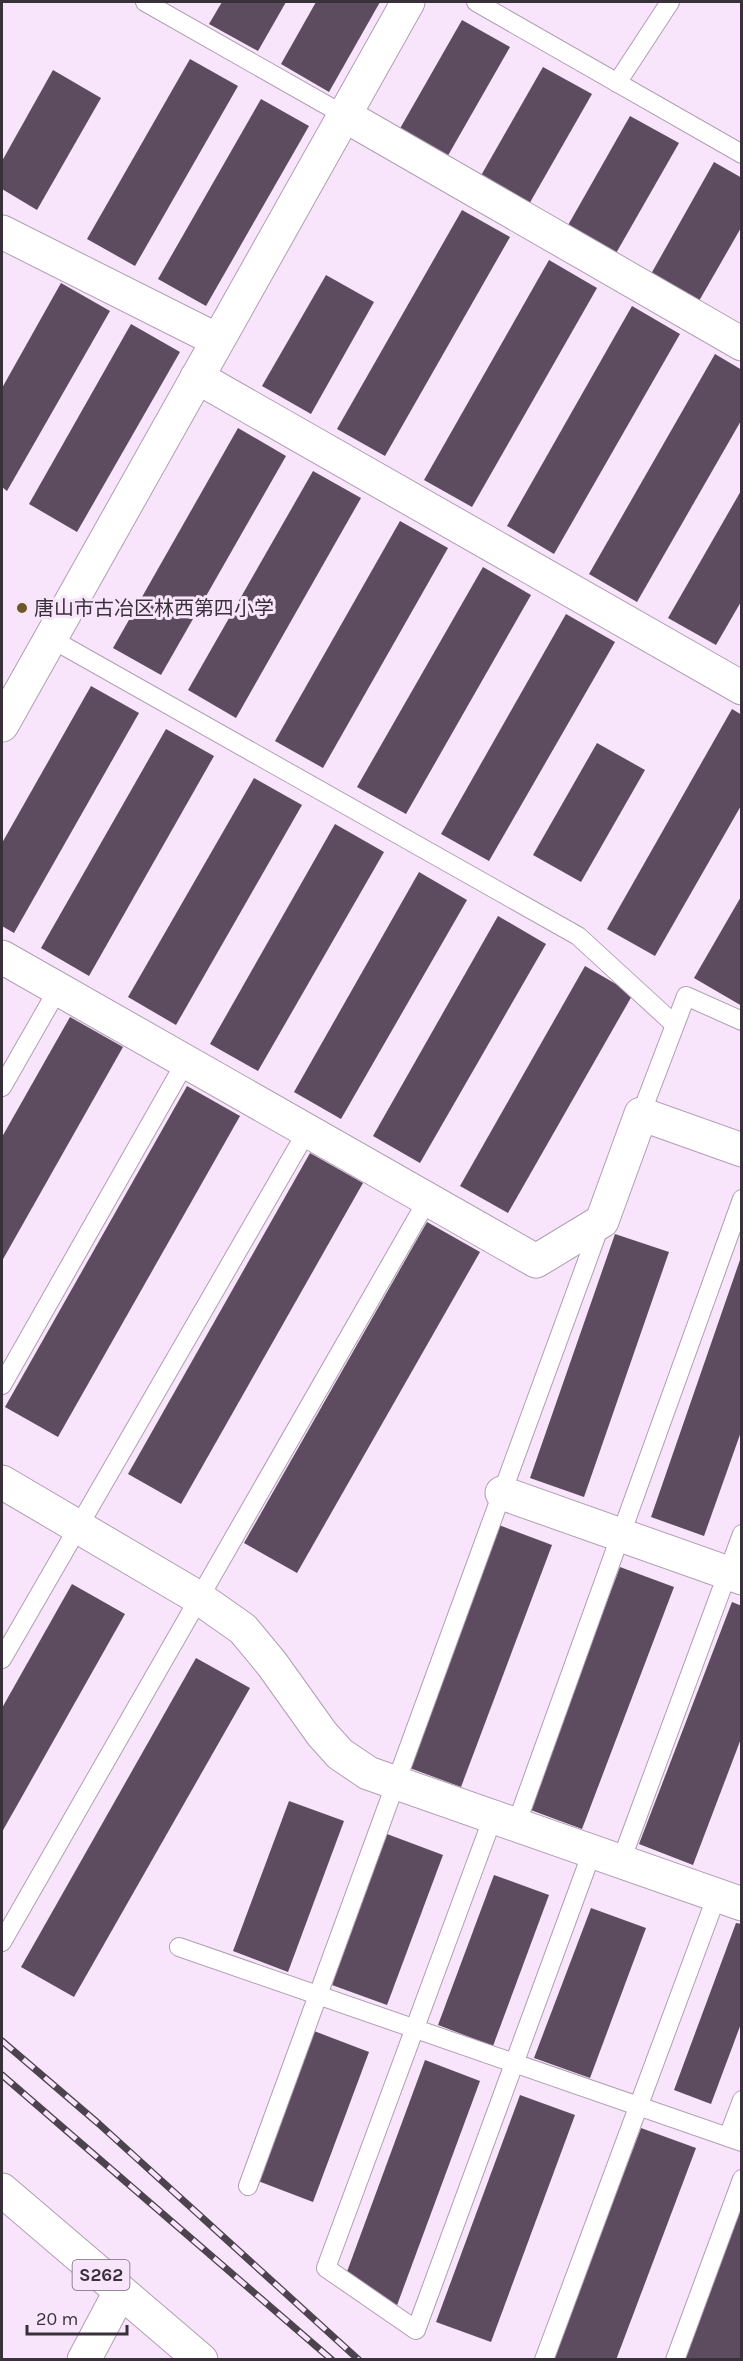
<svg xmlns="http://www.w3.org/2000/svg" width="743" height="2361" viewBox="0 0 743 2361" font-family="Karla,'Noto Sans SC',sans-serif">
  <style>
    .building { fill: #5d4c5f }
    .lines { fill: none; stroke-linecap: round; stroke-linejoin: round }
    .lane-casing { stroke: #b19eb3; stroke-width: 20 }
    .street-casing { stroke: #b19eb3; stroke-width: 35 }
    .primary-casing { stroke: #b19eb3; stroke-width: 35 }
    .lane { stroke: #fff; stroke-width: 18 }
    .street { stroke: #fff; stroke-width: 33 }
    .primary { stroke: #fff; stroke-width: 33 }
    .rail-casing { stroke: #4c434e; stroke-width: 7 }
    .rail { stroke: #f8e4fb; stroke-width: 4.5; stroke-dasharray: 14; stroke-linecap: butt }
    .poi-dot { fill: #6f5828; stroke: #f8e4fb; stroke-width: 2 }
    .labels { text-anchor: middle; stroke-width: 6; stroke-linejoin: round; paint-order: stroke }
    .shield { fill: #f8e4fb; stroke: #726774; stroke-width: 1.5 }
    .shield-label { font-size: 18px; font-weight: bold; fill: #39313a }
    .poi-label { font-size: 20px; fill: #39313a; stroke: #f8e4fb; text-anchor: start }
  </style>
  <rect width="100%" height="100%" fill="#f8e4fb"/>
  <g class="building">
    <path d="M222,2H286L258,51L209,24Z"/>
    <path d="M316,2H380L329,92L281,64Z"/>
    <path d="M462,20L510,47L446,159L398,132Z"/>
    <path d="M190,59L238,86L135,266L87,239Z"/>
    <path d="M543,67L592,94L528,206L479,179Z"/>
    <path d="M53,70L101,98L37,210L2,189V161Z"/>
    <path d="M261,99L309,126L206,306L158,279Z"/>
    <path d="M630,116L679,143L615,255L567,227Z"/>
    <path d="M714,162L742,178V226L699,301L651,274Z"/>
    <path d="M462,210L510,237L385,456L337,429Z"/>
    <path d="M549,260L597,288L472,507L424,480Z"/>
    <path d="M326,275L374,302L311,414L262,386Z"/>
    <path d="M61,283L110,311L7,491L2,487V388Z"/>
    <path d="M632,306L680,334L554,554L507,526Z"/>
    <path d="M131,324L180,352L77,532L29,504Z"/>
    <path d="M715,354L742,370V419L637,602L589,574Z"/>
    <path d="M238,428L286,456L161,675L113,648Z"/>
    <path d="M313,471L361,498L236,718L188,690Z"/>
    <path d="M742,489V600L716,645L668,618Z"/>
    <path d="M400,521L448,548L323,768L275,741Z"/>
    <path d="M483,567L531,595L406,814L357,787Z"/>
    <path d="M566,614L615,642L489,861L441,834Z"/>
    <path d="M91,686L139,713L14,933L2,926V843Z"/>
    <path d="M732,709L742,715V804L655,956L607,929Z"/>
    <path d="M166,729L214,756L89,976L41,948Z"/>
    <path d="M597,743L645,770L581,882L533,855Z"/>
    <path d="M254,778L302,805L176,1025L128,997Z"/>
    <path d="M335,824L384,852L258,1071L210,1044Z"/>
    <path d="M419,872L467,900L341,1119L294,1092Z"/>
    <path d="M742,895V1006L694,978Z"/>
    <path d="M498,916L546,944L420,1163L373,1136Z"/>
    <path d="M585,966L633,994L508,1213L460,1186Z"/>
    <path d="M70,1017L123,1047L2,1261V1137Z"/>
    <path d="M187,1086L240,1116L58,1437L5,1407Z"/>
    <path d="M310,1153L363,1183L181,1504L128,1474Z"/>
    <path d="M427,1222L480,1252L297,1573L244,1543Z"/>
    <path d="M615,1234L669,1252L584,1497L530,1478Z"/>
    <path d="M741,1257L742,1429L704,1536L651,1517Z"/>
    <path d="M499,1525L552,1545L461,1787L407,1767Z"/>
    <path d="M620,1567L674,1587L582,1829L528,1809Z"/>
    <path d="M72,1584L125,1614L2,1832V1708Z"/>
    <path d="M732,1602L742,1606V1736L693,1865L639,1844Z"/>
    <path d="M196,1658L250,1688L74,1997L21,1967Z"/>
    <path d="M289,1801L344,1821L288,1972L233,1951Z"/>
    <path d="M387,1834L443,1855L387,2005L332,1985Z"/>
    <path d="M494,1875L549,1895L493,2046L438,2025Z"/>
    <path d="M591,1908L646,1928L590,2078L534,2058Z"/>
    <path d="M736,1923L742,1924V2021L711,2104L674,2090Z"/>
    <path d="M314,2031L369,2052L313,2202L258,2181Z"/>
    <path d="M425,2060L480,2081L396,2308L341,2288Z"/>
    <path d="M520,2095L575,2115L491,2342L436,2322Z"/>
    <path d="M641,2128L696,2148L616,2360H553Z"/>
    <path d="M742,2200V2360H681Z"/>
  </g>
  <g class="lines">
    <defs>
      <g id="lane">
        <path d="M145,2L344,115"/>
        <path d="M476,2L742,154"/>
        <path d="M617,83L670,2"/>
        <path d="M50,638L578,936L674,1024"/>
        <path d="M2,1087L58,989"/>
        <path d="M641,1114L686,996L742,1021"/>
        <path d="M2,1385L186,1061"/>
        <path d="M2,1659L307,1131"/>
        <path d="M493,1817L326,2268L416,2330L592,1852"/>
        <path d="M516,1825L742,1199"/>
        <path d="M621,1861L742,1534"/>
        <path d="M2,1942L428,1199"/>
        <path d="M179,1947L742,2142"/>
        <path d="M728,2137L742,2100"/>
        <path d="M248,2186L601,1223"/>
        <path d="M544,2360L717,1895"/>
        <path d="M675,2360L742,2179"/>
      </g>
      <g id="street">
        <path d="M344,115L742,344"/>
        <path d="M2,232L217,340"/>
        <path d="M197,377L742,688"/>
        <path d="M2,725L408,2"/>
        <path d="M2,957L536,1261L602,1221L641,1114L742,1150"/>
        <path d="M2,1482L199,1598L243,1629L272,1664L322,1734L340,1754L368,1773L742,1904"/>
        <path d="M502,1493L742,1578"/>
        <path d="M84,2360L120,2292"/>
      </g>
      <path id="primary" d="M2,2190L201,2360"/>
    </defs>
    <use href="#lane" class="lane-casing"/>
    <use href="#street" class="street-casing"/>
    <use href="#primary" class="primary-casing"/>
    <use href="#lane" class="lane"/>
    <use href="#street" class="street"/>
    <use href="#primary" class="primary"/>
    <defs>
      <g id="rail">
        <path d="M2,2041L99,2124L359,2360"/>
        <path d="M2,2075L332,2360"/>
      </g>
    </defs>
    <use href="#rail" class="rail-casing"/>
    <use href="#rail" class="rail"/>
  </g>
  <circle class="poi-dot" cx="22" cy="608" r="6"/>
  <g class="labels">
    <rect class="shield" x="72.5" y="2260" width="57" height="30" rx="4.5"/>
    <g class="shield-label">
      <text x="101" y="2281">S262</text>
    </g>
    <g class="poi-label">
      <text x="34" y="615">唐山市古冶区林西第四小学</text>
    </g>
  </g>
  <rect width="743" height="2361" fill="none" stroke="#39313a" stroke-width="6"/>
  <path d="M27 2325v9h100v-9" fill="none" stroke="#39313a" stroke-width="3"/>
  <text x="36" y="2325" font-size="18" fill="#39313a" stroke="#f8e4fb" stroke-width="4.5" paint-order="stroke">20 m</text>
</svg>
